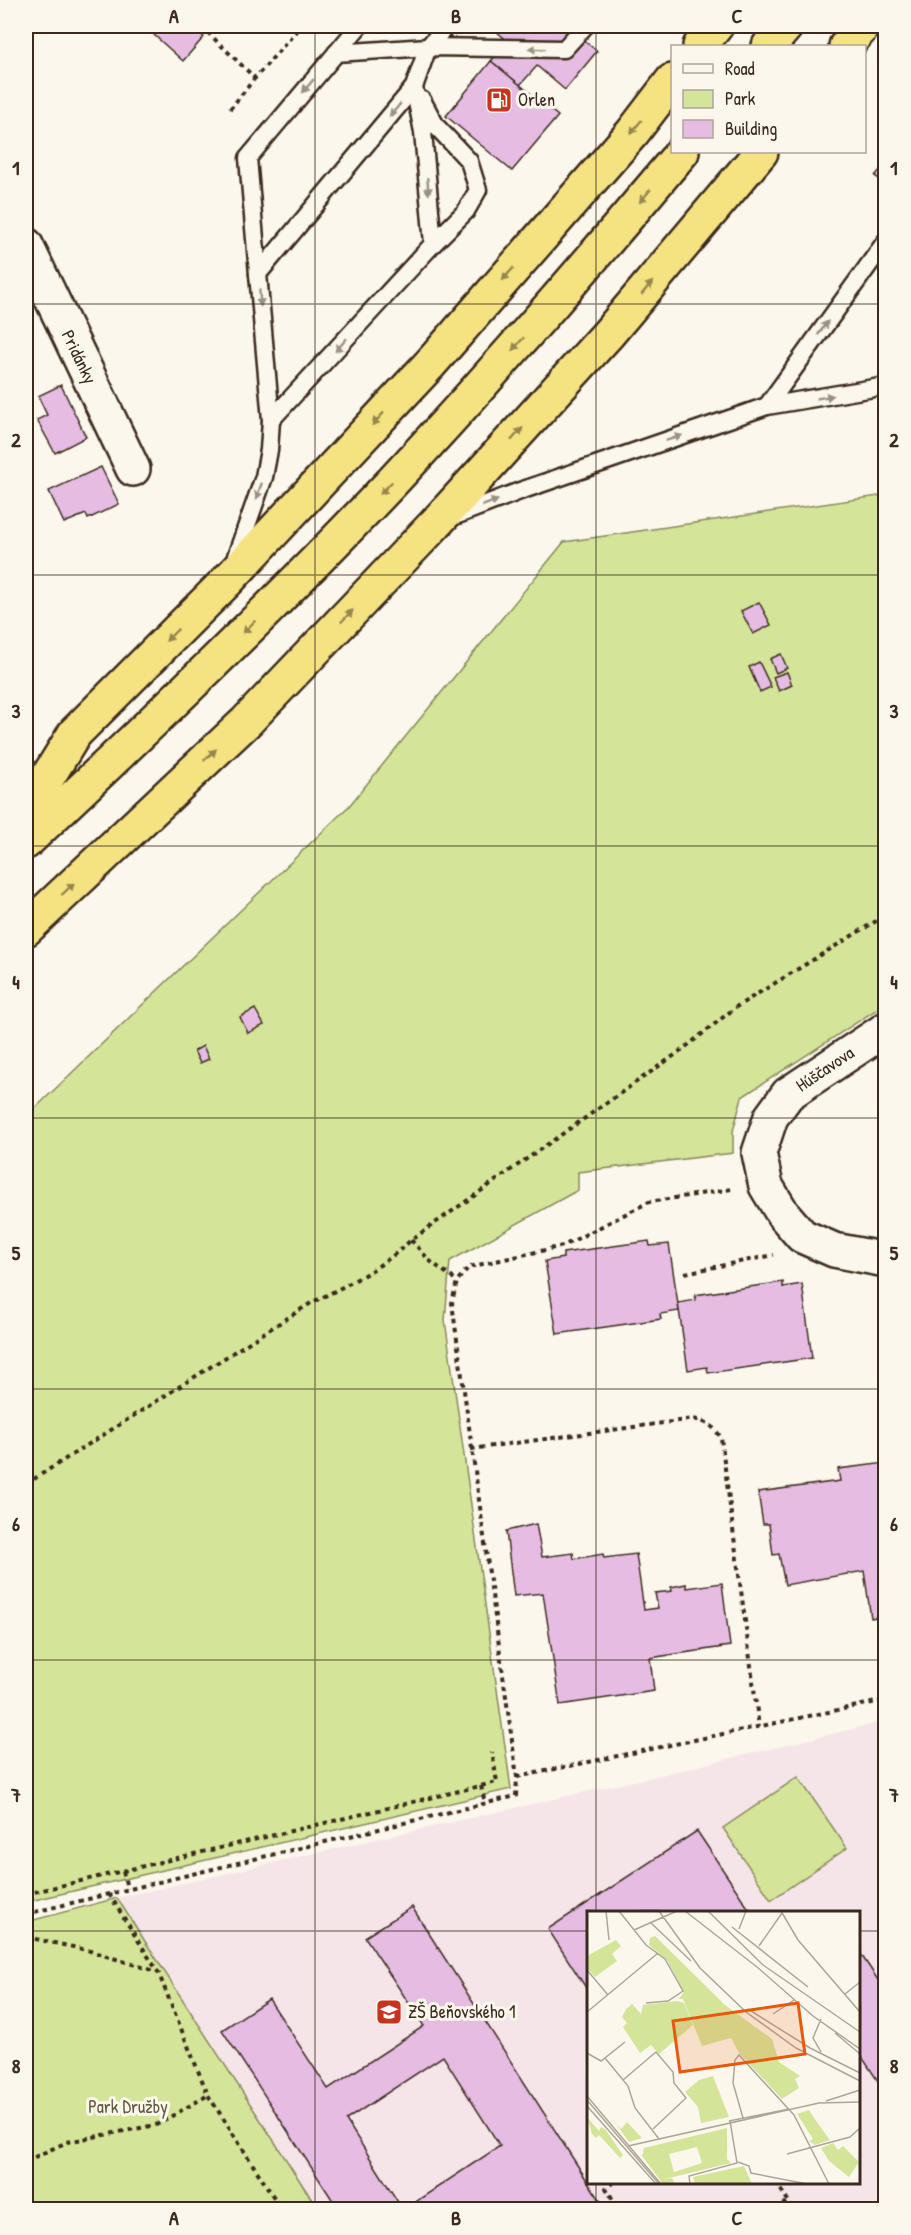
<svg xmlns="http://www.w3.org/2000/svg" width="911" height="2235" viewBox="0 0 911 2235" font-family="'Patrick Hand',sans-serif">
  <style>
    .built { fill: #f5e5e9; fill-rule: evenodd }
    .green { fill: #d4e599; stroke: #88885c; stroke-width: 1.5 }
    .building { fill: #e6bce3; stroke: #3b2a1e; stroke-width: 1.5 }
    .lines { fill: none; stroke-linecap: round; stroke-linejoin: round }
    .service-casing { stroke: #3b2a1e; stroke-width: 21 }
    .minor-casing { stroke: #3b2a1e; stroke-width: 38 }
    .motorway-casing { stroke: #3b2a1e; stroke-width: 38 }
    .path { stroke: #3b2a1e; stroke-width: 4; stroke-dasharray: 4.5 4.5; stroke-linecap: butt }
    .service { stroke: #fbf7ec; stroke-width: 16 }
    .minor { stroke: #fbf7ec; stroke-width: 33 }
    .motorway { stroke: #f5e382; stroke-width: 33 }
    .oneway { fill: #9b9085 }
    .oneway2 { fill: #988650 }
    .grid { fill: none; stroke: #3b2a1e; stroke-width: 1.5; stroke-opacity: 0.55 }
    .labels { text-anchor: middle; stroke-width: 6; stroke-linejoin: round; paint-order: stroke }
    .poi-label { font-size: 18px; fill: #3b2a1e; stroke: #fbf7ec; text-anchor: start }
    .street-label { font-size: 18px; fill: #3b2a1e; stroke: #fbf7ec }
    .park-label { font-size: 18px; fill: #61593d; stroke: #fbf7ec }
    .inset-road { fill: none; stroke: #aea59a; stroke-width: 1.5 }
    .view { fill: #e8590c; fill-opacity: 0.15; stroke: #e8590c; stroke-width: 3 }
    .inset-edge { fill: none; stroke: #3b2a1e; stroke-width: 3 }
    .neatline { fill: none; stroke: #3b2a1e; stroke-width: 2 }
    .grid-label { font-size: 20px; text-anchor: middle; font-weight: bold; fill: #3b2a1e }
  </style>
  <rect width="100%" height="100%" fill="#fbf7ec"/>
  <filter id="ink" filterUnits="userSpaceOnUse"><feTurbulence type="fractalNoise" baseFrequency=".0167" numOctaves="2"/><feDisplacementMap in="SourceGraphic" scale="12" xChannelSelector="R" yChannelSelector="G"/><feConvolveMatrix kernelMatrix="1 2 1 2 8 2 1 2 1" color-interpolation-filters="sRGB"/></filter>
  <g filter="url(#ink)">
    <path class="built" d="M885,1721V2209H318L117,1898L678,1771ZM588,1912H858V2182H588Z"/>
    <g class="green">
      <path d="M885,495V1004L742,1097L733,1131V1153L578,1172V1190L450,1261L445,1320L511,1789L26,1902V1117L349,806L564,542Z"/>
      <path d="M798,1777L847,1848L771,1900L723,1828Z"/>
      <path d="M117,1898L318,2209H26V1922Z"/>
    </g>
    <g class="building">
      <path d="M162,26H191L204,37L183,61L154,35Z"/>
      <path d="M490,26H566L597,51L565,90L537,66L520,85L491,61L509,42Z"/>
      <path d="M491,61L558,116L512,171L446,116Z"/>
      <path d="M886,163V184L875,176Z"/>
      <path d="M61,385L86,437L55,453L37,420L47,415L38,396Z"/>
      <path d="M101,467L119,504L88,519L86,514L64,523L49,491Z"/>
      <path d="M759,602L771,625L753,634L741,611Z"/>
      <path d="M781,654L787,668L776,673L770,659Z"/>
      <path d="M759,662L771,687L760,692L749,667Z"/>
      <path d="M787,672L792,685L779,691L773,677Z"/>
      <path d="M255,1009L264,1025L248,1033L240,1017Z"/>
      <path d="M203,1046L209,1059L200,1063L194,1051Z"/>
      <path d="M649,1241L650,1246L669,1244L679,1311L660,1314L661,1319L557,1334L545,1261L563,1258V1253Z"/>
      <path d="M783,1282V1287L802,1284L812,1358L708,1373L707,1367L688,1370L678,1303L696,1300L695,1295Z"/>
      <path d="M886,1463V1616L871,1618L864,1571L785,1585L779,1554L773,1555L769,1524H763L758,1492L840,1481L838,1469Z"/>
      <path d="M536,1524L542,1557L573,1553L574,1559L603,1554L604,1558L636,1554L644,1610L658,1608L655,1593L672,1591L671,1587L686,1584L687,1588L722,1583L730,1646L650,1658L654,1691L560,1705L543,1593L514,1596L506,1531Z"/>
      <path d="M697,1831L749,1909L743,1912H588V1991L548,1929Z"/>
      <path d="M412,1907L588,2182L607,2210H403L500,2146L443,2056L346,2120L403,2210H339L222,2030L269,1999L328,2089L424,2026L365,1937Z"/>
      <path d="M858,1950L886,1992V2093L858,2051Z"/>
    </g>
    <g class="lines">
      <defs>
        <g id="service">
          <path d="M336,53L428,47L564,49L585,26"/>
          <path d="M422,100L436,126L469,161L478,190L466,211L433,244"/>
          <path d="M258,274L248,158L359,26"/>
          <path d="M767,406L886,386"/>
          <path d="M271,420L433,244L423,132L414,87"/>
          <path d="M450,518L520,491L767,406L886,241"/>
          <path d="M234,562L264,477L269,450L271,420L258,274L414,87L428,47L446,26"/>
        </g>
        <g id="minor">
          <path d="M26,245L133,469"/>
          <path d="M886,1029L788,1094L771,1117L759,1153L766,1186L783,1214L802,1236L834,1250L886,1260"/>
        </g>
        <g id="motorway">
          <path d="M700,46L716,26"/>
          <path d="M769,46L786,26"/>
          <path d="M846,46L863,26"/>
          <path d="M26,812L75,733L229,579L431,363L633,132L672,81"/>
          <path d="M26,842C151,724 276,605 395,479C494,373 589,263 682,152"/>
          <path d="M26,929L246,722L435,524L608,334L761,152"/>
        </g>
      </defs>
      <use href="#service" class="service-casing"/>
      <use href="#minor" class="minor-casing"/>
      <use href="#motorway" class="motorway-casing"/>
      <g class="path">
        <path d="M201,26L255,78L301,26"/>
        <path d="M230,109L255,78"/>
        <path d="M411,1240L430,1261L457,1281"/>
        <path d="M685,1273L774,1255"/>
        <path d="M471,1449L693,1419C707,1422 713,1425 721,1438L759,1727"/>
        <path d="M26,1484L311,1303C347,1285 382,1268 411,1240L682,1050L736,1007L886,915"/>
        <path d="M517,1777L886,1700"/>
        <path d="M481,1786L485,1803"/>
        <path d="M123,1871L127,1889"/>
        <path d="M26,1894L497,1782L492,1752"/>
        <path d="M109,1894L158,1972"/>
        <path d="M26,1914L516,1796L517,1777L452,1303L457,1281L469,1267L563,1246L649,1202L732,1189"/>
        <path d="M26,1937L87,1950L158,1972L208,2095L282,2210"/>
        <path d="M26,2161L67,2142L156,2125L208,2095"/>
        <path d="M614,2182L606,2188L619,2210"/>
        <path d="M776,2182L794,2210"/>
        <path d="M775,2210L788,2201"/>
      </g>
      <use href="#service" class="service"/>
      <use href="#minor" class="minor"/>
      <use href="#motorway" class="motorway"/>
    </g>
    <defs><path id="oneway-solid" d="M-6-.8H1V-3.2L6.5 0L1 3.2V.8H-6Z" transform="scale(1.5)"/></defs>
    <g class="oneway">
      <use href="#oneway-solid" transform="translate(537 49) rotate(-179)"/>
      <use href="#oneway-solid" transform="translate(308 86) rotate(130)"/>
      <use href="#oneway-solid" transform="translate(395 110) rotate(130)"/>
      <use href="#oneway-solid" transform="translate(428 186) rotate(85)"/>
      <use href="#oneway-solid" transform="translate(260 298) rotate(85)"/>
      <use href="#oneway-solid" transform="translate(823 328) rotate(-54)"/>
      <use href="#oneway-solid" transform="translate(341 345) rotate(132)"/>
      <use href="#oneway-solid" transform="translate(825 397) rotate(-10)"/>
      <use href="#oneway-solid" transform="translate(674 438) rotate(-19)"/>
      <use href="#oneway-solid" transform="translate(259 491) rotate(109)"/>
      <use href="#oneway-solid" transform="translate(490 503) rotate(-21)"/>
    </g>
    <g class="oneway2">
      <use href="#oneway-solid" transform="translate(636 127) rotate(129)"/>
      <use href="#oneway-solid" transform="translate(645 196) rotate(130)"/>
      <use href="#oneway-solid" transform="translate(508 274) rotate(131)"/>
      <use href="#oneway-solid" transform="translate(647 288) rotate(-50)"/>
      <use href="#oneway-solid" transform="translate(518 344) rotate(132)"/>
      <use href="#oneway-solid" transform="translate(378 419) rotate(133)"/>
      <use href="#oneway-solid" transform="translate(517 434) rotate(-48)"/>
      <use href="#oneway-solid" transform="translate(386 488) rotate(134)"/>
      <use href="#oneway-solid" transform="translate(347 616) rotate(-46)"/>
      <use href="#oneway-solid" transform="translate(249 627) rotate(134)"/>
      <use href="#oneway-solid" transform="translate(172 635) rotate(135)"/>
      <use href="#oneway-solid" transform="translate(210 755) rotate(-43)"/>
      <use href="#oneway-solid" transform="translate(68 889) rotate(-43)"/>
    </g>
  </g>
  <path class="grid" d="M315,26V2210M596,26V1912M26,304H886M26,575H886M26,846H886M26,1118H886M26,1389H886M26,1660H886M26,1931H588M858,1931H886M596,2182V2210"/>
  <defs>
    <symbol id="fuel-square" viewBox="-11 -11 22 22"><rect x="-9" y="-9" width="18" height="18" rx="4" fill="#c8321e" stroke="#fbf7ec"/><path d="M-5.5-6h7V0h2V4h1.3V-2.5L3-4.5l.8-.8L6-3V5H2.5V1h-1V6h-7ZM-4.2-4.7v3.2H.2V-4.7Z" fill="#fff"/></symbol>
    <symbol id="school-square" viewBox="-11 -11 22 22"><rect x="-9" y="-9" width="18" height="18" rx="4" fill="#c8321e" stroke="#fbf7ec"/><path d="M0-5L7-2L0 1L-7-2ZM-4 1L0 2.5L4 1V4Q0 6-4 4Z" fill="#fff"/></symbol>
  </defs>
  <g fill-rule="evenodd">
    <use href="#fuel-square" x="484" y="85" width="30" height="30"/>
    <use href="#school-square" x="374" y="1997" width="30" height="30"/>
  </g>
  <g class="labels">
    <g class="poi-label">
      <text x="518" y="106">Orlen</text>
      <text x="408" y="2018">ZŠ Beňovského 1</text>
    </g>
    <g class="street-label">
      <text transform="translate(79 357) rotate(64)" y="6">Pridánky</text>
      <text transform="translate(825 1069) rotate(-34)" y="6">Húščavova</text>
    </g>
    <g class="park-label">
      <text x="128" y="2113">Park Družby</text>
    </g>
  </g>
  <g transform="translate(587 1911)">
    <rect width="273" height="273" fill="#fbf7ec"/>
    <path d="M68,25L138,94L185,128L192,151L213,165L208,168L212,177L195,188L152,142L144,127L115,135L96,88H92L97,81L80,49L62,34L63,27ZM29,29L34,35L25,43L30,50L8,66L0,57V45ZM90,90L97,92L106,114L72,143L64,134L53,142L36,116L40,112L35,106L39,98L45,93L54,103L56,94ZM126,165L142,206L114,212L111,196L98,181L112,169ZM222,199L227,207L243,229L228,234L222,230L226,228L210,203ZM0,206L12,220L14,216L18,218L36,244L33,247L12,224L9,227L5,223ZM27,210L34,218L40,211L55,227L42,231ZM140,217V248L144,252L74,269L85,267L88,273H76L55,245L57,237ZM110,236L115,252L87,261L82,243ZM246,232L251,239L256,235L272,251L262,266L242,250L234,237ZM157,255L165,273H108L106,266Z" fill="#d4e599" fill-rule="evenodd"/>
    <path class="inset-road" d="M19,0L22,29M32,0L59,34L78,48L96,80L81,90L59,92M72,0L113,57L159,101L209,137L273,170M98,0L170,56L226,105L273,138M121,0L176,54L273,121M194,0L211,29L273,101M64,12L104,50M145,16L221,76M152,18L159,0M47,19L90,0M172,35L195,2M0,59L21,84M258,83L273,71M161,98L223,137L273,162M0,101L71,42M186,103L207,89M234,108L226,127L234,141M248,122L273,143M0,142L14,150L38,131M18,147L41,175L48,197L72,228M36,169L69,141L86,161L87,172L99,187L66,218M0,185L74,273M0,189L72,273M239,190L273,179M231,192L273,191M0,195L69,273M156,207L146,172L148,149L152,144L207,204L242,273M142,210L202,198M41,235L232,192M200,243L263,226L273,217M151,251L162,255L164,262L220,273M103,273L102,265L150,252L143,210"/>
    <path class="view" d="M211,92L218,143L93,161L86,110Z"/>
    <rect width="273" height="273" class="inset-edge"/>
  </g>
  <rect width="911" height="2235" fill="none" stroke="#fbf7ec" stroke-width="66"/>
  <rect x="671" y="45" width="195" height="108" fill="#fbf7ec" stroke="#aea59a" stroke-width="1.5"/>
  <rect x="683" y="64" width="30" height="9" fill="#fbf7ec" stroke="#aea59a" stroke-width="1.5"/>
  <text x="725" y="75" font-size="18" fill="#3b2a1e">Road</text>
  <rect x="683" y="90" width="30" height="18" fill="#d4e599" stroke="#aea59a" stroke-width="1.5"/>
  <text x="725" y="105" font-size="18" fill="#3b2a1e">Park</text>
  <rect x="683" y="120" width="30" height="18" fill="#e6bce3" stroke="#aea59a" stroke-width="1.5"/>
  <text x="725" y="135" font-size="18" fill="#3b2a1e">Building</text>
  <rect x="33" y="33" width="845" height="2169" class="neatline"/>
  <g class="grid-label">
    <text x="174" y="23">A</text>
    <text x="456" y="23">B</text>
    <text x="737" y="23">C</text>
    <text x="16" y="175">1</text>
    <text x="894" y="175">1</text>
    <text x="16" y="447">2</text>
    <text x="894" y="447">2</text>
    <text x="16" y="718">3</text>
    <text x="894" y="718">3</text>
    <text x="16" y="989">4</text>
    <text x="894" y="989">4</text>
    <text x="16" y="1260">5</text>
    <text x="894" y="1260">5</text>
    <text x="16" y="1531">6</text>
    <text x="894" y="1531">6</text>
    <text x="16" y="1802">7</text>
    <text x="894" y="1802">7</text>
    <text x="16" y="2073">8</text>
    <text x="894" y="2073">8</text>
    <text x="174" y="2225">A</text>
    <text x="456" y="2225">B</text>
    <text x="737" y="2225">C</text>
  </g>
</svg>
